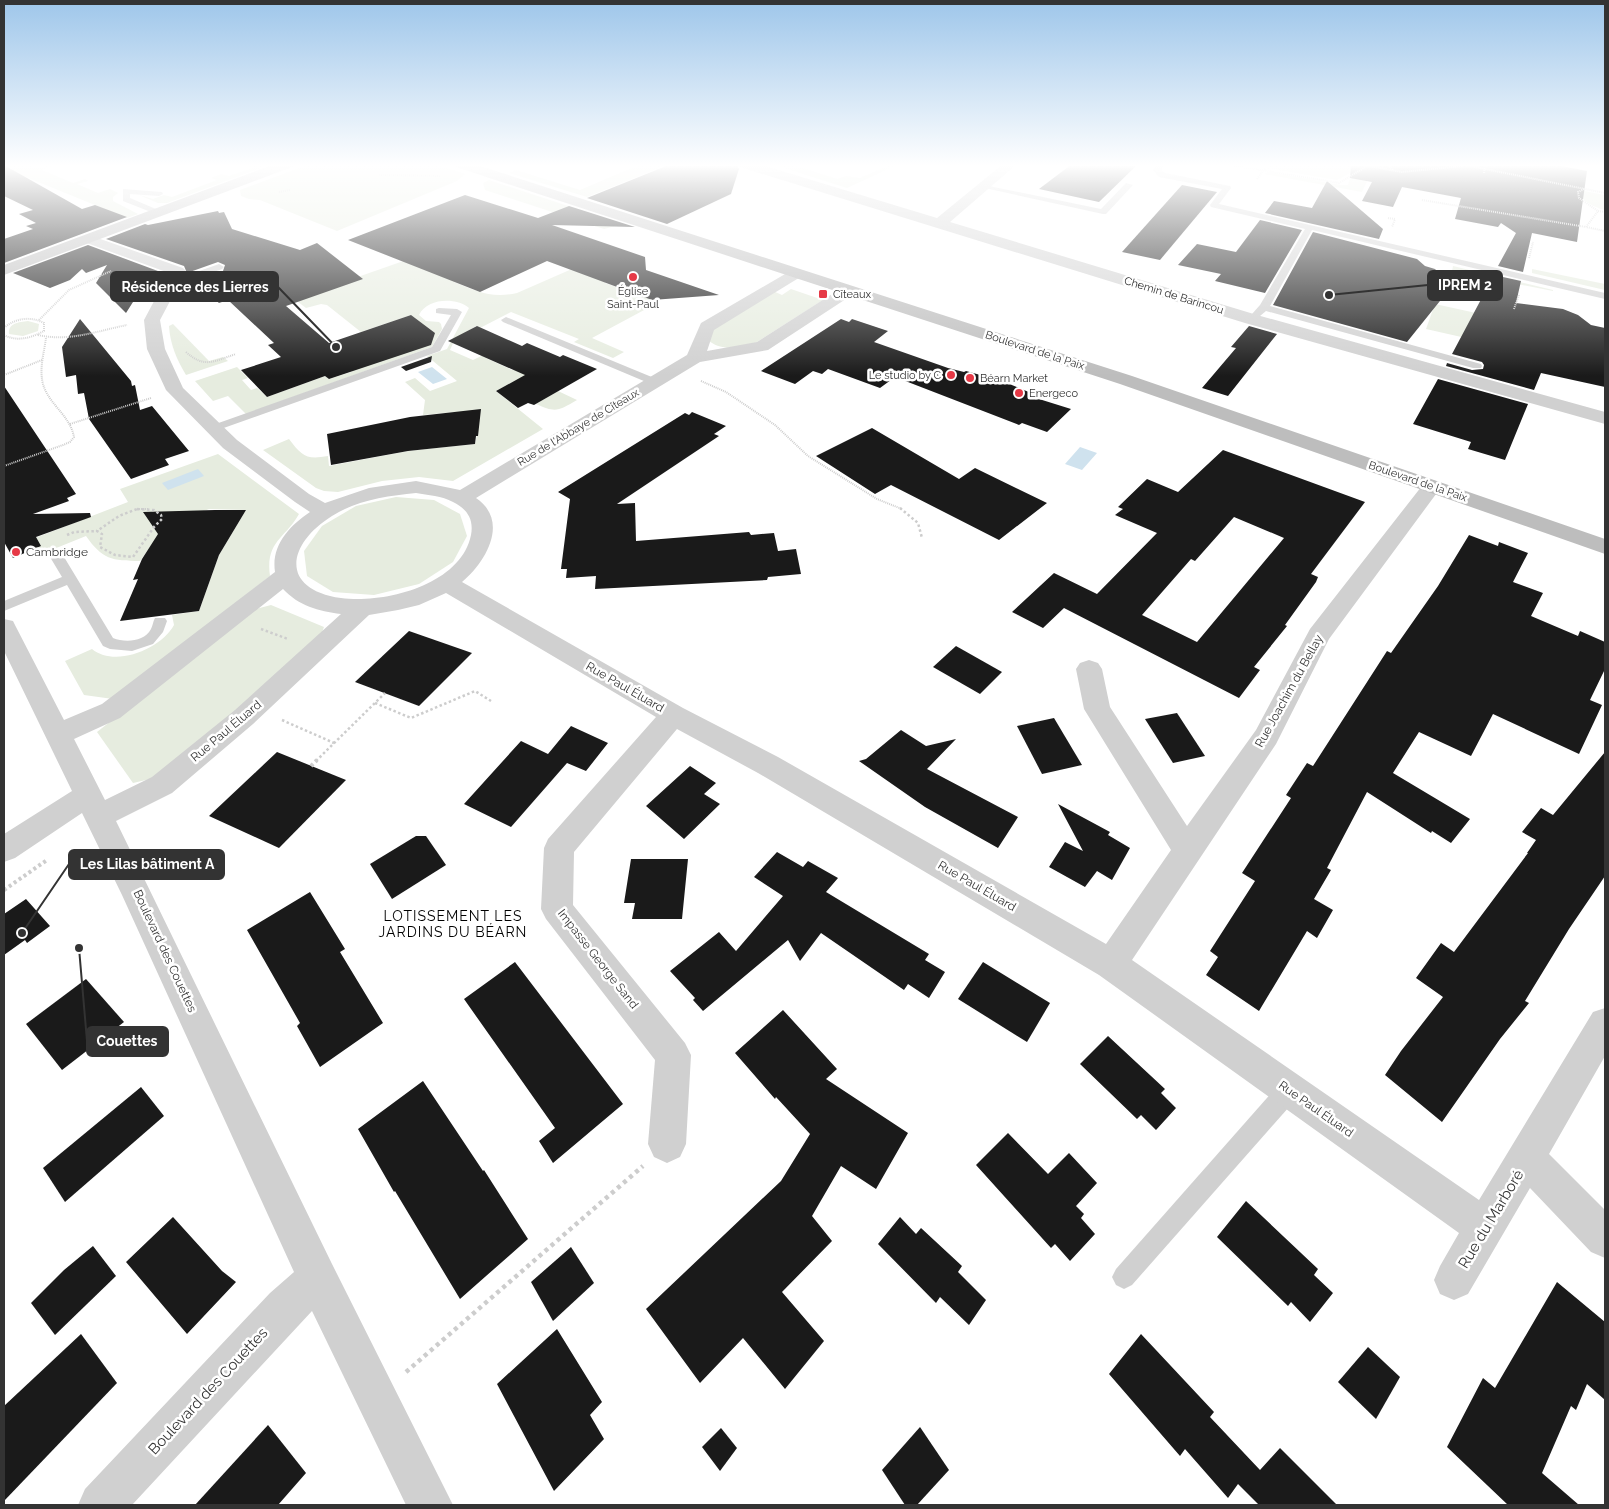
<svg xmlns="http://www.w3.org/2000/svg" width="1609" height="1509" viewBox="0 0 1609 1509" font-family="Raleway,sans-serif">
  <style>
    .green { fill: #e6ecdf }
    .water { fill: #cfe2ee }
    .building { fill: #1a1a1a; fill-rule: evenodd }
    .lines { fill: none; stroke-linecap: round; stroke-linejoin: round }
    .path-far3 { stroke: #cdcdcd; stroke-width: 2; stroke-dasharray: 1 1; stroke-linecap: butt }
    .path-far2 { stroke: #cdcdcd; stroke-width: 2.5; stroke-dasharray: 2.5 2.5; stroke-linecap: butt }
    .path-far1 { stroke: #cdcdcd; stroke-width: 4; stroke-dasharray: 3 3; stroke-linecap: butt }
    .path { stroke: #cdcdcd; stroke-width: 4.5; stroke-dasharray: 4 4; stroke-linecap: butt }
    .lane { fill: #d0d0d0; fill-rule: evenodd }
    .street { fill: #d0d0d0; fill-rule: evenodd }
    .secondary { fill: #bdbdbd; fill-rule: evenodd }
    .poi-dot { fill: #e63946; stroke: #fff; stroke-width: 2 }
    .labels { text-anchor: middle; stroke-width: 5; stroke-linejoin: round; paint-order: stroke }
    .far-poi-label { font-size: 11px; fill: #333; stroke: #fff; text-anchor: start }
    .far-street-label { font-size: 11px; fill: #333; stroke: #fff }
    .poi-label { font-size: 12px; fill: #333; stroke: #fff; text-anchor: start }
    .street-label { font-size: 12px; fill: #333; stroke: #fff }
    .neighbourhood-label { font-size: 14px; letter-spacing: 1px; fill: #000; stroke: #fff }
    .near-street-label { font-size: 15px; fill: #333; stroke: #fff }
    .leader { fill: none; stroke: #333; stroke-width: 2 }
    .callout-dot { fill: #333; stroke: #fff; stroke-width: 2 }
    .callout { fill: #333; stroke: #333; stroke-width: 2 }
    .callout-label { font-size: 14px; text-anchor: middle; font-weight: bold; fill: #fff }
  </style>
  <rect width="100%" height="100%" fill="#fff"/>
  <g class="green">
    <path d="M4,164H29L38,168L50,165L53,166L42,170L73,183L85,179L88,181L77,184L98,193L110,189L118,193L113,197V201L138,214L127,218L21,175Z"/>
    <path d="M249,164H271L167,203H158L139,195L153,199L164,195L172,197L217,180L211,178L221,174L229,176L252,168L246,166Z"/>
    <path d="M310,164H435L465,174L457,181L337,231L260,200L249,199L241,196L240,190Z"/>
    <path d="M641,164H669L587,197L509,173L516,170L580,190Z"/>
    <path d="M772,164H791L837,179L846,176L860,178L892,164H899L847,188Z"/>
    <path d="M1270,164H1354L1361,167L1337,180L1267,168Z"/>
    <path d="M1364,170L1372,171L1362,192L1264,174L1269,172L1341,185H1348L1350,179Z"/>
    <path d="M489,180L623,224L604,229L485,190L483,183Z"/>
    <path d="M1584,191L1605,195V210C1596,208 1588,204 1581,197V193Z"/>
    <path d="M475,236L454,282C477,291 491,299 517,293L597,258L605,261V283L659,302L592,338L624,352L613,358L574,342L579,339L511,312L480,328L476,326L455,339L450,350L473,360L496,349L486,358L512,370L516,368L532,372L496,391L543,429L453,481L419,477L382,481L338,492L324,491L316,488L263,450L289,439C302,456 306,460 328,456L329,466L408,451L475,444L479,425L456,412L423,415L425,400L405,382L415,378L430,391L457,381L427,356L447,349L469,308C456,297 427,298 419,315L426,321L439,322L441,324L442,329L432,347L246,414L228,396L213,401L195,381L237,367L248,378L242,380L251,390L257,388L267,397L325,376L329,379L351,372L411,315L361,332L327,305L321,304L306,308L285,292L352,279Z"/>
    <path d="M1453,266L1553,290V291L1452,271Z"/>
    <path d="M1532,269L1605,284V290L1532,273Z"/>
    <path d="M791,289L823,300L757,342C742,348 721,352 708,340L710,331L773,291L782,295Z"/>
    <path d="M1435,304L1508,320L1488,343L1426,329Z"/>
    <path d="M28,321L39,324L38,331L23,336L9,334C8,323 19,322 28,321Z"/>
    <path d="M173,324L209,361L223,357L228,361L186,375C177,360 170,344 169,326Z"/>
    <path d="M558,391L577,400C558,411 556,413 536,404Z"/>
    <path d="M218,454L299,514C286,538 265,541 270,576L113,699L84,695L65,661L92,649C115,668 161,649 174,625L172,615L199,611L219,555L246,510L209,509L165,526L140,561C112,561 102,559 86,536L39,555L30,540L128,502L120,489Z"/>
    <path d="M396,497L434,500L460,514L467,536L453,562L419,584L374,595L333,592L307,576L304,551L322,526L356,506Z"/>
    <path d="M271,605L324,627L319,640L159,777L133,783L97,732L252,610Z"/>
  </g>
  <g class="water">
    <path d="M432,367L447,379L433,384L418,372Z"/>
    <path d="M1080,447L1097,453L1082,470L1065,464Z"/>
    <path d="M198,469L204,476L168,490L162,483Z"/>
  </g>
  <g class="building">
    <path d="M671,164H736L739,169L731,194L667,224L587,198Z"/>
    <path d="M1072,164H1138L1099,202L1039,189Z"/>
    <path d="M1351,164H1551L1587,171L1577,242L1532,233L1523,272L1498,266L1516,233L1501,223L1498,227L1455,219L1461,198L1402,187L1393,207L1362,201L1372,182L1350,178Z"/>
    <path d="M4,165L82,209L95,205L127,217L4,263V239L33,229L26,226L36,223L19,214L33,210L4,196Z"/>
    <path d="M1327,181L1383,229L1379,239L1265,213L1274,201L1312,208Z"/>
    <path d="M1182,185L1217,192L1160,260L1122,252Z"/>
    <path d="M465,195L538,218L569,206L635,227L552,225L645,257L646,270L719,295L652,300L547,261L480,292L348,240Z"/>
    <path d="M218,211L219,213L224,212L232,229L300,250L317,243L363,279L286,306L329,343L411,315L435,333L431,345L329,379L325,376L267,397L241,370L281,357L268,345L274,343L228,300L219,303L206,292L181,284L223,271L225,265L218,262L187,273L184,266L106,239L145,224L148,225Z"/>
    <path d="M1260,220L1302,230L1265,293L1215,281L1221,274L1178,265L1197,244L1236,252Z"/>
    <path d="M1313,232L1417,259L1425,266L1435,269L1452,286L1407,342L1273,305Z"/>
    <path d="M88,245L166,274L164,279L148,275L140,291L126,313L96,283L107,265L86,273L82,269L70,280L50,288L13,273Z"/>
    <path d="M1494,275L1521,281L1516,303L1563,309L1578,315L1591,325L1605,328V387L1541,373L1534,390L1446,366L1447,363L1472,370L1483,369L1484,365L1482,362L1452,354Z"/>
    <path d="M80,319L131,381L132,386L135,385L140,410L152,406L189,451L165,459L169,465L131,479L89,419L84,393L78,394L76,375L66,377L62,347Z"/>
    <path d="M841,319L849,322L852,319L888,331L874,342L948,368L964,372L966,371L1002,381L1041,397L1039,399L1071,409L1047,432L1022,423L1019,425L895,377L880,388L828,369L822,374L813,371L795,384L761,371Z"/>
    <path d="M477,326L522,346L527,343L560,357L563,355L597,369L534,405L528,403L518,408L496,391L525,375L448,341Z"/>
    <path d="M1249,326L1277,334L1228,396L1202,388L1236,348L1231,347Z"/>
    <path d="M432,356L431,362L406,371L401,367Z"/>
    <path d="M1438,379L1528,404L1505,460L1468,449L1471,442L1413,424Z"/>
    <path d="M4,386L76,494L67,498L69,501L33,514L90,513L91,517L36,537L41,546L13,558L4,542Z"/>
    <path d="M481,409L478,436H476L475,444L408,451L331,465L327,434L410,417Z"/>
    <path d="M692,412L726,426L714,434L719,436L617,504L635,503L636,541L749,532L751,535L774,533L778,551L796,549L801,574L768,577L767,580L595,589L596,576L566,578L567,569H561L570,499L558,492L685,413L689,415Z"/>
    <path d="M872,428L959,479L975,468L1047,503L999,540L891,485L875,494L816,456Z"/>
    <path d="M1223,450L1365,502L1311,574L1318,577L1316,582L1285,625L1287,626L1254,667L1260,670L1239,698L1064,608L1043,628L1012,612L1054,573L1097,594L1157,533L1115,515L1123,509L1118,507L1147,479L1178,492ZM1234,517L1284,538L1197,642L1142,615L1191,559L1195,561Z"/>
    <path d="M215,510H246L219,555L199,611L120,621L138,579L133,580L142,559L158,534L143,512Z"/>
    <path d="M1469,535L1498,546L1499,542L1528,553L1513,582L1543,593L1531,616L1578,636L1580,631L1605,642V669L1590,700L1602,705L1579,754L1493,714L1471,756L1419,732L1393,773L1470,819L1451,843L1432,831L1431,833L1367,792L1327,868L1331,870L1314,899L1333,910L1317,938L1307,931L1259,1011L1206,975L1218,957L1210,951L1255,881L1242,873L1291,798L1286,795L1307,763L1313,766L1387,651L1391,653L1438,586Z"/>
    <path d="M409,631L472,653L419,706L355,682Z"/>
    <path d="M956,646L1002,672L980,694L933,667Z"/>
    <path d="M1177,713L1205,756L1173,763L1145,719Z"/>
    <path d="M1054,718L1082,765L1042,774L1017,726Z"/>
    <path d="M571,726L608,743L586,771L567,763L511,827L464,804L521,741L548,754Z"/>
    <path d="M901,730L926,746L956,739L927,769L1018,817L998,848L925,807L859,761L866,759Z"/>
    <path d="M277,752L346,780L279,848L209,816Z"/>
    <path d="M1605,752V876L1569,929L1525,1001L1529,1003L1500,1039L1442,1122L1385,1075L1401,1051L1443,997L1416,978L1441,943L1454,952L1528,853H1527L1536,840L1522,832L1541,808L1553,815Z"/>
    <path d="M690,766L716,783L704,794L720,804L684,839L646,806Z"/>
    <path d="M1058,804L1110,832L1108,835L1130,848L1112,880L1097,871L1085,887L1049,867L1065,842L1083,851Z"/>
    <path d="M416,836H426L446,865L392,899L370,864Z"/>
    <path d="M777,852L803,867L808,861L838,878L826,892L929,954L925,960L945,972L929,998L908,984L904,990L821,933L800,961L788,940L703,1011L693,1000L695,998L670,971L719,932L736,951L783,896L754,877Z"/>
    <path d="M631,859H688L682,919H632L635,903H624Z"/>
    <path d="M310,892L345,949L340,952L383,1023L320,1067L297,1026L300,1023L247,930Z"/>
    <path d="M26,899L50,926L27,943L25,940L4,955V914Z"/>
    <path d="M515,962L623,1104L553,1163L539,1141L555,1128L464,999Z"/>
    <path d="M983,962L1050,1003L1027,1042L958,999Z"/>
    <path d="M86,979L124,1022L62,1070L26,1024Z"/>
    <path d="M783,1010L837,1069L826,1079L908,1133L876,1189L841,1166L812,1216L832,1241L782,1292L824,1341L785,1389L743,1338L700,1383L646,1309L781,1181L810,1134L776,1097L775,1099L735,1053Z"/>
    <path d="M1108,1036L1165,1089L1161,1093L1176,1108L1156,1130L1141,1115L1137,1119L1080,1064Z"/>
    <path d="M423,1081L483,1171L484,1170L528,1239L460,1299L395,1191L394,1192L358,1129Z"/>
    <path d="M141,1087L164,1116L65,1202L43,1168Z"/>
    <path d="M1008,1133L1048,1174L1069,1153L1097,1183L1076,1206L1084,1214L1081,1218L1095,1234L1070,1261L1055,1244L1051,1248L976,1165Z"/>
    <path d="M1246,1201L1318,1269L1314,1275L1333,1293L1310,1322L1291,1302L1288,1306L1217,1237Z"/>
    <path d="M173,1217L222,1271L236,1282L187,1334L126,1262Z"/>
    <path d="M900,1217L916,1234L921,1228L962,1266L958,1272L986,1300L969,1325L940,1297L936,1303L878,1244Z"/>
    <path d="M93,1246L116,1276L55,1335L31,1303L64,1270Z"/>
    <path d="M571,1247L594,1283L553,1321L531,1282Z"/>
    <path d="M1557,1282L1605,1322V1400L1587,1384L1576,1410L1571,1406L1542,1473L1579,1505H1508L1447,1447L1483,1378L1495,1388Z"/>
    <path d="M557,1329L602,1402L590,1415L604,1439L554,1491L497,1384Z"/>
    <path d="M81,1334L117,1383L4,1501V1406Z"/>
    <path d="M1141,1334L1214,1412L1210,1417L1260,1470L1280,1448L1337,1505H1259L1238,1484L1228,1498L1185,1449L1180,1456L1109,1374Z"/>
    <path d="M1368,1347L1400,1377L1376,1419L1338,1382Z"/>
    <path d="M268,1425L306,1473L278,1505H195Z"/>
    <path d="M920,1427L949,1470L917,1505H905L882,1470Z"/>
    <path d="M721,1428L737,1448L720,1471L702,1447Z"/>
  </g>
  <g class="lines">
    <g class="path-far3">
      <path d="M1224,164L1339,183L1367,166"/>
      <path d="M1358,164L1402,172L1462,166"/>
      <path d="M1386,164L1393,170"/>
      <path d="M1460,164L1605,193"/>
      <path d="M1484,173L1485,164"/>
      <path d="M379,175L441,176"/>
      <path d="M1257,179L1268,164"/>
      <path d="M1584,189L1578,192L1579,198L1598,211"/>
      <path d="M279,192L290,190"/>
      <path d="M1422,200L1586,227"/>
      <path d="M1605,212L1598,211L1586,227L1605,231"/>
      <path d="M1388,218L1395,219L1392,227"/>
      <path d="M1529,258L1533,242"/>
      <path d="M1514,309L1519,295"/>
      <path d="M39,320L69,290L111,271"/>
      <path d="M4,328C15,318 31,316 44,323V331C31,338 17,342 4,335"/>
      <path d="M38,335C69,342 97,331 127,325"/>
      <path d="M186,352C205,369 214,361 236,354"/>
      <path d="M4,375L42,360"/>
      <path d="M701,381L726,392L775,425L808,456L877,499L902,509"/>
      <path d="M70,424L151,398"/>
      <path d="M4,466L63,445L70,442L74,437C70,415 49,405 43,384C39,369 44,353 46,338"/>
      <path d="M139,509H149"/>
    </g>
    <g class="path-far2">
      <path d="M900,508L918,523L922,538"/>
      <path d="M137,509L154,510L161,515L162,519L154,527L133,557L115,555L100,547L102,534L97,531L119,516Z"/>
      <path d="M67,535L74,532L97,531"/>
      <path d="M261,629L288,639"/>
      <path d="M375,703L411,718L475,691L491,701"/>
      <path d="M282,720L334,743"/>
      <path d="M316,761L385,693"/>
    </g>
    <g class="path-far1">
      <path d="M311,766L317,760"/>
      <path d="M4,890L47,860"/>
    </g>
    <path class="path" d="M406,1372L643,1166"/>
    <g class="lane">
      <path d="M1158,164H1165L1161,170L1165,173L1230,186L1231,188L1219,204L1605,293V299L1312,230L1270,306L1481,364L1482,366L1481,368H1473L1266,311L1260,316H1254L1252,314L1260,305L1305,229L1211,207L1210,205L1222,189L1159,177L1153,170Z"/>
      <path d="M1126,183L1133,185L1106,214H1103L980,187L984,185L1101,209Z"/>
      <path d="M123,189L162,192L163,194L159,196L130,194V198L163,212L156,214L123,201Z"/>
      <path d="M219,264L224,267L222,269C210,273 179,288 168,279L173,276L191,274Z"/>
      <path d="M439,308L457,309L462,312L440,351L218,430H210L208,428L210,426L432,347L451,315L436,313V309Z"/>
      <path d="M506,317L659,380L660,382L659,384H651L503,322L501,320Z"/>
      <path d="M54,548L61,552L113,638C125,643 144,642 151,629C153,625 153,621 155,618H165L167,621L163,632L153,644L132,651L110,649L103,646L67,585L4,611V601L62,577L47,552Z"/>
      <path d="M1289,1079L1297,1082L1300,1090L1297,1098L1132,1285L1124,1289L1116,1285L1112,1277L1116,1269L1281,1082Z"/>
    </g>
    <g class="street">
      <path d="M738,164H759L937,218L1003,164H1017L950,222L1257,315L1605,412V424L1245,323L740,167Z"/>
      <path d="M89,235L183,268L186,271L160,320L165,349L183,388L237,440L309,494L325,503L369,488L416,481L460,490L687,355L701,323L792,270H802L805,273L802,276L714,330L707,351L757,342L843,287H855L857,290L855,293L768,350L700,362L476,498C510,521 486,562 462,582L683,708L778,757L1106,944L1171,850L1084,709L1076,669L1080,663L1089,660L1098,663L1102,669L1110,707L1187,826L1256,730L1310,629L1425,482L1432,480L1439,482L1442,486L1439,490L1329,639L1276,744L1132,960L1479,1200L1593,1012L1605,1008V1056L1549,1154L1605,1210V1258L1591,1252L1530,1188L1468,1294L1454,1300L1440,1294L1434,1280L1440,1266L1459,1233L1099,975L758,773L677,729L574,852L573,905L685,1043L691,1055L686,1144L680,1157L667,1163L654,1157L648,1144L655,1060L546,919L541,909L544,848L548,839L656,717L446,593L419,605L398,610L369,615L253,724L172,793L116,821L332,1264L453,1505H406L312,1311L132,1505H78L85,1489L270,1293L294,1272L122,895L82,813L15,858L4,862V834L72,791L4,651V619L13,621L16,627L64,720L102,704L275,572C271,546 289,526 310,512L295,502L223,448L166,390L147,349L144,320L169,273L84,242L82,239L84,236ZM416,493C428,495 442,496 453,502C467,509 474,519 471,535C461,585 384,604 341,598C279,589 287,544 332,516C357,500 387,496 416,493ZM283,589C299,606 318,611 341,614L235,710L152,777L105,800L74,739L120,718Z"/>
    </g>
    <g class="secondary">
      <path d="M275,164H294L292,167L4,275V265Z"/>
      <path d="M454,164H474L1132,376L1605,539V554L1120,384L456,167Z"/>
    </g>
  </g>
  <linearGradient id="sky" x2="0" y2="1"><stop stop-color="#9ec6ea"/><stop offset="0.44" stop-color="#fff"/><stop offset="1" stop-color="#fff" stop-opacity="0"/></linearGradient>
  <rect width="1609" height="376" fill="url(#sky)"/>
  <g class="poi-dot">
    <circle cx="633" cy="277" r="5"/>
    <rect x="818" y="289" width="10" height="10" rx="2.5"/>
    <circle cx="951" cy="375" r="5"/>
    <circle cx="970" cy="378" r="5"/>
    <circle cx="1019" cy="393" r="5"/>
    <circle cx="16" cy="552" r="5"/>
  </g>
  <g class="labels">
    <g class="far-poi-label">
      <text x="633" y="295" text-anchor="middle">Église<tspan x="633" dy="13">Saint-Paul</tspan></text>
      <text x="833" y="298">Cîteaux</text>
      <text x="941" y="379" text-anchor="end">Le studio by C</text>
      <text x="980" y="382">Béarn Market</text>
      <text x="1029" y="397">Energeco</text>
    </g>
    <g class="far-street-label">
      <text transform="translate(1174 295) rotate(17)" y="4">Chemin de Barincou</text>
      <text transform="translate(1035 350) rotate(18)" y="4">Boulevard de la Paix</text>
      <text transform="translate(578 427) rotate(-31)" y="4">Rue de l'Abbaye de Cîteaux</text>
      <text transform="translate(1418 481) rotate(19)" y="4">Boulevard de la Paix</text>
    </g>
    <g class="poi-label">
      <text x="26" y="556">Cambridge</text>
    </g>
    <g class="street-label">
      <text transform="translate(625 687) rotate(30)" y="4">Rue Paul Éluard</text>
      <text transform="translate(1289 691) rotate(-61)" y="4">Rue Joachim du Bellay</text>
      <text transform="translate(226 731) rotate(-40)" y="4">Rue Paul Éluard</text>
      <text transform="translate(977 886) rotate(30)" y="4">Rue Paul Éluard</text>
      <text transform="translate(165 951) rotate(65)" y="4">Boulevard des Couettes</text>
      <text transform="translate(598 959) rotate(52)" y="4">Impasse George Sand</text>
      <text transform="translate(1316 1109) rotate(35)" y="4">Rue Paul Éluard</text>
    </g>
    <g class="neighbourhood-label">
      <text x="453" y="921">LOTISSEMENT LES<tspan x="453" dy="16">JARDINS DU BÉARN</tspan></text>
    </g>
    <g class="near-street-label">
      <text transform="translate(1491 1219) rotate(-59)" y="5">Rue du Marboré</text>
      <text transform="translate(208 1391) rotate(-47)" y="5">Boulevard des Couettes</text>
    </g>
  </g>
  <path class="leader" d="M1329 295L1428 285M336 347L278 287M22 933L69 864M79 948L87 1041"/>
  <g class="callout-dot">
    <circle cx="1329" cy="295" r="5"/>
    <circle cx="336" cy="347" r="5"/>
    <circle cx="22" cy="933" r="5"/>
    <circle cx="79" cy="948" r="5"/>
  </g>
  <g class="callout">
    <rect x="1428" y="271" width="74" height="29" rx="5"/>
    <rect x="111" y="272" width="167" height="29" rx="5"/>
    <rect x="69" y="850" width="155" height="29" rx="5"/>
    <rect x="87" y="1027" width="81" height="29" rx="5"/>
  </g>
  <g class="callout-label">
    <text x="1465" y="290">IPREM 2</text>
    <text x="195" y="292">Résidence des Lierres</text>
    <text x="147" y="869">Les Lilas bâtiment A</text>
    <text x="127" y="1046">Couettes</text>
  </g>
  <rect width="1609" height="1509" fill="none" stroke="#333333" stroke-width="10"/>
</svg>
